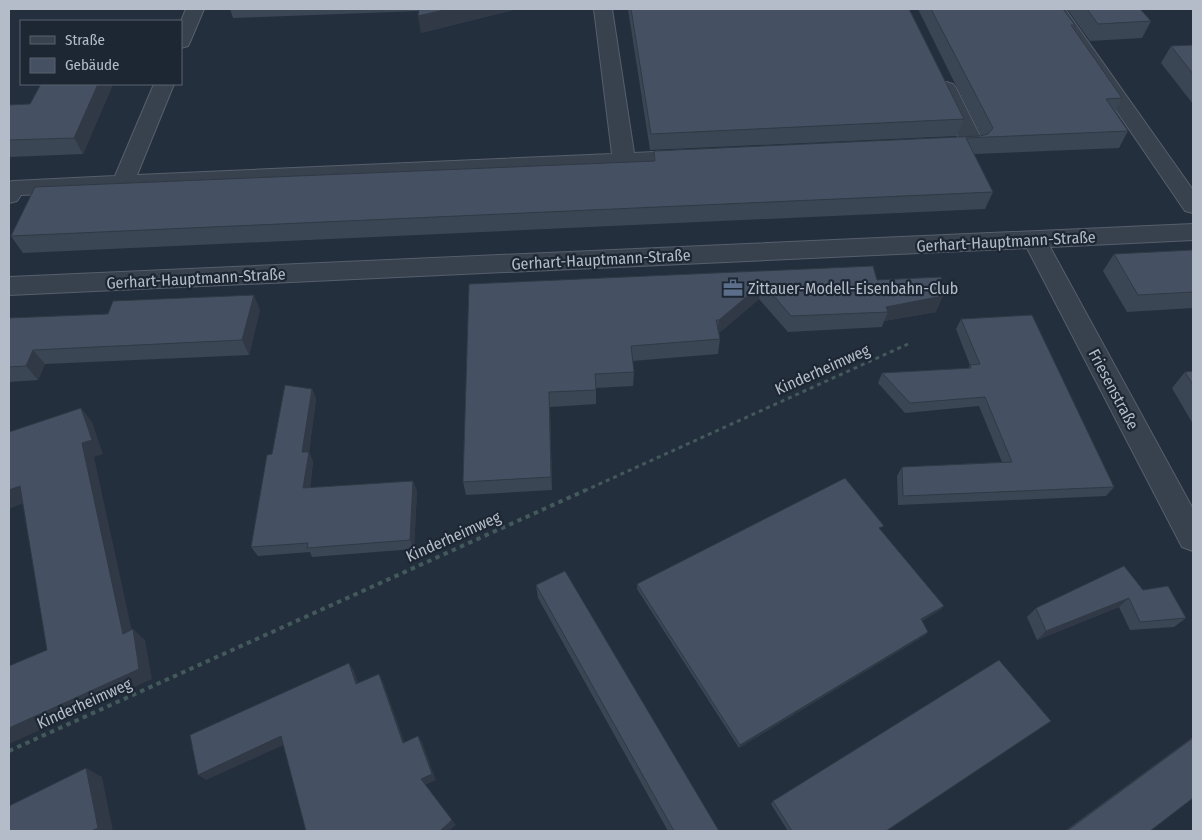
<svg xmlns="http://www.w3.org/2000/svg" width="1202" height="840" viewBox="0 0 1202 840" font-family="'Fira Sans Condensed',sans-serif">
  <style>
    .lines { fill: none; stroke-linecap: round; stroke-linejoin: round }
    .minor-casing { stroke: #565f6c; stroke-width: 2 }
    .path-far1 { stroke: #44595c; stroke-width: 3; stroke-dasharray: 4 4; stroke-linecap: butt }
    .path { stroke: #44595c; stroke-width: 4; stroke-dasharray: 4.5 4.5; stroke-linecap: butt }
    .minor { fill: #38414e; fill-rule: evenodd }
    .wall { fill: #3b4654 }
    .shaded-wall { fill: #303945 }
    .building { fill: #455162; stroke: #303945 }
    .labels { text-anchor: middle; stroke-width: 4.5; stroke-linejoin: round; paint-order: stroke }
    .street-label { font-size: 16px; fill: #b4bcc9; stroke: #1d2633 }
    .poi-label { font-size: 16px; fill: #b4bcc9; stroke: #1d2633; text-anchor: start }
  </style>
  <rect width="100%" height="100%" fill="#242f3e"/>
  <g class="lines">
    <defs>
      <g id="minor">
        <path d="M186,9H204L190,42L188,46L181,48V21Z"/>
        <path d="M594,9H612L634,153L692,150L700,152L703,157L700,162L692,164L21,195L17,201L9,203V182L13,181L115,176L154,84H174L137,175L612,154Z"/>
        <path d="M1047,9H1065L1193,190V213L1185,211Z"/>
        <path d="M946,82L953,84L956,88L984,144L980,149L944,152L936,150L933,145L936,140L959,138L936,88L939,84Z"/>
        <path d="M1193,224V240L1050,247L1193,509V551L1182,547L1027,248L9,295V277Z"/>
      </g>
    </defs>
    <use href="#minor" class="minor-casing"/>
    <path class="path-far1" d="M584,491L908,344"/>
    <path class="path" d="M9,751L586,490"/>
    <use href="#minor" class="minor"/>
  </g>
  <g class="wall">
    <path d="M230,9H517L421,33L419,11L233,18Z"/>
    <path d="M628,9H909L964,119L957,136L650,150Z"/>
    <path d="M918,9H1063L1075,25L1073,28L1122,98L1115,111L1128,131L1119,148L974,154L993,192L985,209L23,253L11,236L653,161L654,151L981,136Z"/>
    <path d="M1067,9H1140L1151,21L1142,38L1090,41Z"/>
    <path d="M1193,45V104L1161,63L1171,46Z"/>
    <path d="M113,84L83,154L9,157V105L30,104Z"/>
    <path d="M1193,250V308L1127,312L1103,271L1114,254Z"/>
    <path d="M877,280L936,312L884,321L882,327L788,332L759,299L719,333L720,339L718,354L632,361L634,372L633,386L596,388V404L550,407L552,490L466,495L463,482L469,284Z"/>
    <path d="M260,310L249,355L45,364L38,380L9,382V318Z"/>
    <path d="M961,319L1114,487L1106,496L898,505L897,476L902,467L1002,462L979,406L905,413L878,383L882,373L968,369L970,365L956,329Z"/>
    <path d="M1193,371V424L1172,388L1185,372Z"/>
    <path d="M312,389L316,399L309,452L313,462L310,488L417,490L414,549L312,557L310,552L258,556L251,547L272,454Z"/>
    <path d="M881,531L944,606L940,610L922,621L928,632L924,636L739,748L637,589V584Z"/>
    <path d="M536,585L719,831H668L538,598Z"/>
    <path d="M1143,590L1186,618L1174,627L1130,630L1119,607L1037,640L1027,617L1036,608Z"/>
    <path d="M1193,737V798L1150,831H1065Z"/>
    <path d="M773,801L886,831H788L771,804Z"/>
  </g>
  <g class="shaded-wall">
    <path d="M448,9H517L421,33L418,16Z"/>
    <path d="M98,84H113L83,154L74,138Z"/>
    <path d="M763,283L759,299L717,335L719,320Z"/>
    <path d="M254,295L260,310L249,355L242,340Z"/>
    <path d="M943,296L936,312L884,321L888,312L886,307Z"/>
    <path d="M33,350L45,364L38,380L26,366Z"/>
    <path d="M312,389L316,399L309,452L313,462L308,498L303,488L302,452Z"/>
    <path d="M549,392L550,407L552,490L551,477Z"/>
    <path d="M81,408L92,422L103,454L94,457L135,645L123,634L82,443Z"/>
    <path d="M413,481L417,490L414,549L410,540Z"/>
    <path d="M20,486L33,499L9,509V490Z"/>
    <path d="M1129,598L1119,607L1037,640L1046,631Z"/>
    <path d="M944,606L940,610L918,623L921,619Z"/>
    <path d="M133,629L145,640L152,679L9,744V728Z"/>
    <path d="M928,632L924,636L739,748L740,745Z"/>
    <path d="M349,663L354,671L361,692L356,684Z"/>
    <path d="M379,674L383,682L407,749L403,743Z"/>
    <path d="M281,736L288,743L206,780L198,775Z"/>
    <path d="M418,736L422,742L436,780L425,785L421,779Z"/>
    <path d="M86,768L102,777L113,831H91Z"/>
    <path d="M452,820L456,825L449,831H440Z"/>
  </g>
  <g class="building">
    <path d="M419,9H448L418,16Z"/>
    <path d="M631,9H909L964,119L651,134Z"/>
    <path d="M931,9H1063L1075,25H1071L1122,98L1106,99L1128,131L966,138L993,192L11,236L35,187L655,161L654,151L980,136L988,134L993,128Z"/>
    <path d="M1087,9H1140L1151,21L1098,24Z"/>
    <path d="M1193,45V74L1171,46Z"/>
    <path d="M41,84H98L74,138L9,140V105L30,104Z"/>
    <path d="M1193,250V292L1138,295L1114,254Z"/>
    <path d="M873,266L877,280L941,277L943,296L886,307L888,312L791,316L763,283L719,320H716L720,339L631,346L634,372L595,374L596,390L549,392L551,477L463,482L469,284Z"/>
    <path d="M254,295L242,340L33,350L26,366L9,367V318L108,314L113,301Z"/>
    <path d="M1032,315L1114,487L903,496L902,467L1012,462L985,397L910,403L882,373L971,368L970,365L980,364L961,319Z"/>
    <path d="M1193,371V385L1185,372Z"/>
    <path d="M285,385L312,389L302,452H309L303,488L413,481L410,540L307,548L308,543L251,547L267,455L272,454Z"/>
    <path d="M81,408L92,440L82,443L123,634L133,629L139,669L9,728V666L47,650L20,486L9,490V432Z"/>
    <path d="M845,478L884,526L879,528L944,606L921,619L928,632L740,745L637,584Z"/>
    <path d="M1124,566L1143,590L1168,586L1186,618L1140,622L1129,598L1046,631L1036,608Z"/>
    <path d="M565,571L719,831H674L536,585Z"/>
    <path d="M999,660L1051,721L886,831H792L773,801Z"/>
    <path d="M349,663L356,684L379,674L403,743L418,736L432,774L421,779L452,820L440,831H306L281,736L198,775L190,735Z"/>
    <path d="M1193,738V798L1150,831H1067Z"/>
    <path d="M86,768L98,828L91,831H9V806Z"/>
  </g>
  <defs>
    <symbol id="office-bare" viewBox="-9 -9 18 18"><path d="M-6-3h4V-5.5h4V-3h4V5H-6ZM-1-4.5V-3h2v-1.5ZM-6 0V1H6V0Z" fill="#5c6f8a" stroke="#1d2633" stroke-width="2.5" paint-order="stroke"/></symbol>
  </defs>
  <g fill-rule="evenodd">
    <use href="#office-bare" x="719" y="274" width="28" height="28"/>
  </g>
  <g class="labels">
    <g class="street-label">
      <text transform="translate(1006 241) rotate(-3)" y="6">Gerhart-Hauptmann-Straße</text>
      <text transform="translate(601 259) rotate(-3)" y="6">Gerhart-Hauptmann-Straße</text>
      <text transform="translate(196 278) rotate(-3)" y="6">Gerhart-Hauptmann-Straße</text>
      <text transform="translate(822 369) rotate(-24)" y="6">Kinderheimweg</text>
      <text transform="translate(1114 389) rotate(62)" y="6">Friesenstraße</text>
      <text transform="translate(453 536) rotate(-24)" y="6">Kinderheimweg</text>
      <text transform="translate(84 703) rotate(-24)" y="6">Kinderheimweg</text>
    </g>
    <g class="poi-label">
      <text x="748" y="294">Zittauer-Modell-Eisenbahn-Club</text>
    </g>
  </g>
  <rect width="1202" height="840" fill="none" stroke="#b4bcc9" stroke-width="20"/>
  <rect x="20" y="20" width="162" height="65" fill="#1d2633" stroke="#59626f"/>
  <rect x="30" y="36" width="25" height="8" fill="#38414e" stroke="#59626f"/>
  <text x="65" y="45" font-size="15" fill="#b4bcc9">Straße</text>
  <rect x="30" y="58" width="25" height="15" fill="#455162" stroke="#59626f"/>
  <text x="65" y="70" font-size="15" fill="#b4bcc9">Gebäude</text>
</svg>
